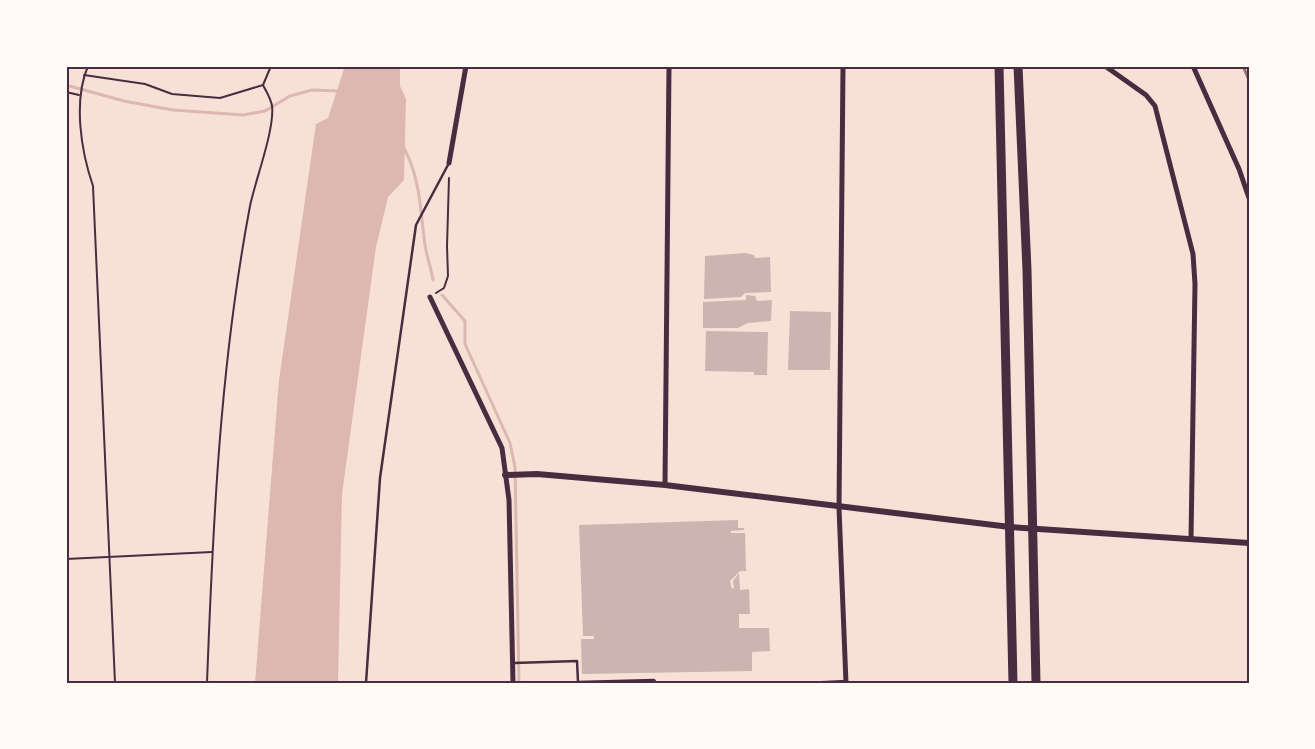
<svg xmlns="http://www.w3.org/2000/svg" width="1315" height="749" viewBox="0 0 1315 749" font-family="'Noto Serif',serif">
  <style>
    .water { fill: #dcb8b0 }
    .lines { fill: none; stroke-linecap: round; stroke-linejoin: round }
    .stream { stroke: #dcb8b0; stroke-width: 3 }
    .building { fill: #ccb4b1 }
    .path { stroke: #4a2c40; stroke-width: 2 }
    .service { stroke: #4a2c40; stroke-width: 2.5 }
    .minor { stroke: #4a2c40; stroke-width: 5 }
    .tertiary { stroke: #4a2c40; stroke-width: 6 }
    .trunk { stroke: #4a2c40; stroke-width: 9 }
    .rail { stroke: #8f747c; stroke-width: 3 }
    .neatline { fill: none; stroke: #4a2c40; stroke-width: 2 }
  </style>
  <rect width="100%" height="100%" fill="#f7e1d7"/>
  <path class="water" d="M345,66H400V86L406,99L404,180L388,197L376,247L342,494L338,683H255L279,380L316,124L328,118Z"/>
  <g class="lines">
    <g class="stream">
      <path d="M66,85L124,101L173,110L243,115L265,111L290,96L312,90L339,91"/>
      <path d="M403,146C421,179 420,210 425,245C427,257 431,268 433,280"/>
      <path d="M442,295L465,321V344L510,443L515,467L519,683"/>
    </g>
  </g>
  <g class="building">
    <path d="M745,253L754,255L755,258L770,257L771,292L745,293L741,297L704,299L705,256Z"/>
    <path d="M746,295L755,296L757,301L772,300L771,321L748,323L738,328H703V302L746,300Z"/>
    <path d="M790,311L831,312L830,370H788Z"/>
    <path d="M706,331L768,332L767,375H754V372L705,371Z"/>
    <path d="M738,520V528H744V530L731,531V533H745L746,571H740L730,581L732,589L734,588L733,581L739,573L740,590L749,589L750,614H739V628H769L770,651L752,652V671L582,674L581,639H594V636H583L579,525Z"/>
  </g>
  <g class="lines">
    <g class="path">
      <path d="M88,66C73,101 81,151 93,186L115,683"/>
      <path d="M84,75L145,84L172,94L220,98L263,85"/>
      <path d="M66,92L79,95"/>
      <path d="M436,293L444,288L448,276L447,246L449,178"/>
      <path d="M66,559L212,552"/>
      <path d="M207,683C213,522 220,365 250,206C255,181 275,129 272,106C271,99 266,91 263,85L271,66"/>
    </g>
    <g class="service">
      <path d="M514,663L577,661L578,682L654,680L656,683"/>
      <path d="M366,683L380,478L416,225L449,163"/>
      <path d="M806,683L846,681"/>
    </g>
    <g class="minor">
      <path d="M843,66L839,508L846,683"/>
      <path d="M1105,66L1146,95L1155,106L1193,254L1195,284L1191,539"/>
      <path d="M1193,66L1239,169L1249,198"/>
      <path d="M449,163L466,66"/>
      <path d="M430,297L502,448L509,500L513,683"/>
      <path d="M665,485L669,66"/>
    </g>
    <path class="tertiary" d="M505,475L537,474L665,485L1010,527L1249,543"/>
    <g class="trunk">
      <path d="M999,66L1013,683"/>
      <path d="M1018,66L1027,270L1036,683"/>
    </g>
    <path class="rail" d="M1243,66L1249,80"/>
  </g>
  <rect width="1315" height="749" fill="none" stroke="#fffaf5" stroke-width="135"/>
  <rect x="68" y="68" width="1180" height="614" class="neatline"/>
</svg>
